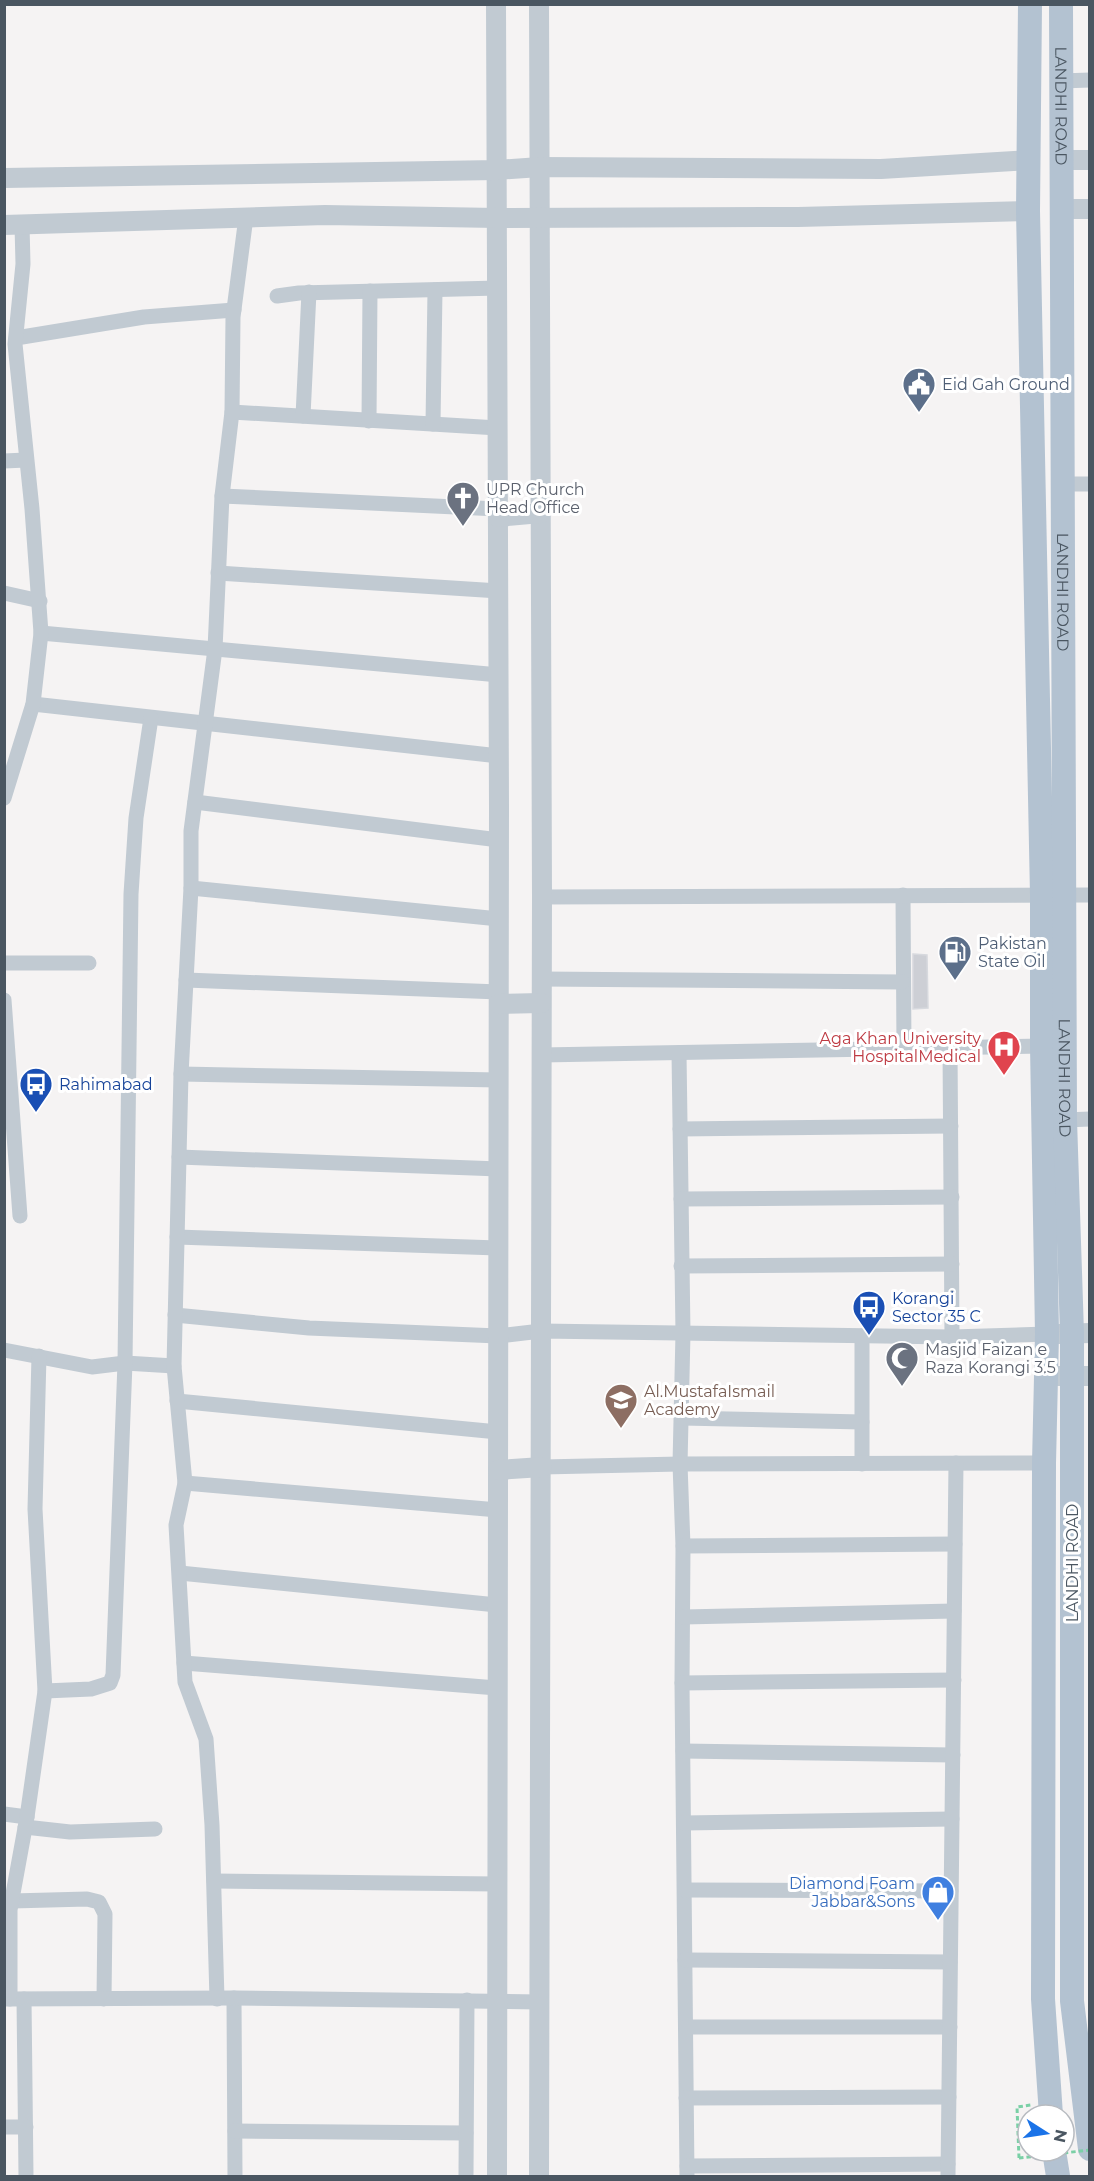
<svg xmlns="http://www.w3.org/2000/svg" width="1094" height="2181" viewBox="0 0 1094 2181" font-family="Montserrat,sans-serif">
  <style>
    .building { fill: #cdcfd5; stroke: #d7d9de; stroke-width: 1.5 }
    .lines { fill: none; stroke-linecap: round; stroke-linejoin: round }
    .path { stroke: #7ad0a6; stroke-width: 3; stroke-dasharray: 4.5 3; stroke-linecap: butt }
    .minor { stroke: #c1cad2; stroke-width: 15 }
    .tertiary { stroke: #c1cad2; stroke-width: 20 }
    .primary { stroke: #b3c2d1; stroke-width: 24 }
    .path-bridge { stroke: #7ad0a6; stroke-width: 3; stroke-dasharray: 4.5 3; stroke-linecap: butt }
    .labels { text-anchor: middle; stroke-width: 6; stroke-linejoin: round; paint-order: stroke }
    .street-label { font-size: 16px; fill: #4a5661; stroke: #fff }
    .service-label { font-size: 16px; fill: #4e5e75; stroke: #fff; text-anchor: start }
    .worship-label { font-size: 16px; fill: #5b616d; stroke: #fff; text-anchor: start }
    .health-label { font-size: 16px; fill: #be3a42; stroke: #fff; text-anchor: end }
    .transit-label { font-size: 16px; fill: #164399; stroke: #fff; text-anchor: start }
    .education-label { font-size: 16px; fill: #785e54; stroke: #fff; text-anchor: start }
    .shop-label { font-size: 16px; fill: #366cbe; stroke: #fff; text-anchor: end }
  </style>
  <rect width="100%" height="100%" fill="#f5f3f3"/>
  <path class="building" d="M913,954L927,955L928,1008L913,1009Z"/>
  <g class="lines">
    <path class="path" d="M1019,2158L1017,2107L1031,2105"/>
    <g class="minor">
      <path d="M1061,81L1090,80"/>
      <path d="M277,296L299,293L498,288"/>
      <path d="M16,338L144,317L234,310"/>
      <path d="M232,412L498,428"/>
      <path d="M303,416L309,292"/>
      <path d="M369,421L370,291"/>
      <path d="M433,424L435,290"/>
      <path d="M4,461L26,460"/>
      <path d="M1063,484H1090"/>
      <path d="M222,496L498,509"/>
      <path d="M218,573L499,591"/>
      <path d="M4,593L40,601"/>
      <path d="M41,633L499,675"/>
      <path d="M33,704L499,756"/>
      <path d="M4,798L33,704L41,633L32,509L15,344L23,264L22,225"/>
      <path d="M195,802L499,840"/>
      <path d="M191,888L499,919"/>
      <path d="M903,895L904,1049"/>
      <path d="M542,897L1090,895"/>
      <path d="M4,963H89"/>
      <path d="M541,979L902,982"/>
      <path d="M186,980L499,992"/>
      <path d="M4,1000L20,1216"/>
      <path d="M950,1048L952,1337"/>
      <path d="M679,1053L683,1333L680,1464L683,1546L682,1683L687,2176"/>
      <path d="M541,1055L1042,1046"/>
      <path d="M181,1074L499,1080"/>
      <path d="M1065,1120L1090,1119"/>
      <path d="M680,1129L951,1126"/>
      <path d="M179,1157L499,1169"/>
      <path d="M681,1199L952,1197"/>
      <path d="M177,1237L498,1248"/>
      <path d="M681,1266L952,1264"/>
      <path d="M175,1315L309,1328L498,1336L541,1331L952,1337L1047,1334"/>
      <path d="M4,1350L92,1367L125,1363L174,1366"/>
      <path d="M177,1401L498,1432"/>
      <path d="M682,1418L862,1422"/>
      <path d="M862,1464V1336"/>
      <path d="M542,1467L680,1464L1044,1463"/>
      <path d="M185,1483L498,1510"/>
      <path d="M683,1546L955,1544"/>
      <path d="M180,1573L497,1605"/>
      <path d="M683,1617L954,1611"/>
      <path d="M184,1663L497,1688"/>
      <path d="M682,1683L954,1680"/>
      <path d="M45,1691L91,1689L110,1683L113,1675L125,1363L131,894L136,818L151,718"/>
      <path d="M683,1751L953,1755"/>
      <path d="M4,1814L27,1817"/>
      <path d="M684,1823L952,1819"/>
      <path d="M25,1827L70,1832L155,1829"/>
      <path d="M214,1881L497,1884"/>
      <path d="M685,1890L951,1891"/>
      <path d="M12,1901L87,1899L99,1902L105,1914L104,1999"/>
      <path d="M685,1960L950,1962"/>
      <path d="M234,1998L235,2176"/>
      <path d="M4,1999L234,1998L539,2002"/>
      <path d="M10,1999V1910L27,1817L45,1691L35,1509L39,1356"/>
      <path d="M24,1999L26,2176"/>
      <path d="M217,1999L212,1825L206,1739L185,1682L176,1525L185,1483L174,1366L181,1074L191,888V831L215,649L222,496L232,412L233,317L246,217"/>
      <path d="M686,2027H950"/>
      <path d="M686,2098L949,2097"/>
      <path d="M4,2127H26"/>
      <path d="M235,2131L466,2133"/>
      <path d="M687,2166L948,2164"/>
      <path d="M466,2176L467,2000"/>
      <path d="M948,2176L956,1463"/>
    </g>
    <g class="tertiary">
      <path d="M496,4L499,806L497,2176"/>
      <path d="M539,4L542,897L539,2176"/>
      <path d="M1062,160H1090"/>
      <path d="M4,178L497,170L540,167L881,169L1030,160"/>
      <path d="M1062,209H1090"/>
      <path d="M4,225L325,215L497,218L798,217L1028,211"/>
      <path d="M498,517L541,513"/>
      <path d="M499,1004L541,1003"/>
      <path d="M1059,1334L1090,1333"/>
      <path d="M1046,1376H1090"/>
      <path d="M498,1470L542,1467"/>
    </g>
    <g class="primary">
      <path d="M1030,4L1028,211L1042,895V1046L1047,1334L1044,1463L1043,1999L1051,2115"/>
      <path id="s1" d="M1061,4L1065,1120L1072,1333V2001L1090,2149"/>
      <path d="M1054,2151L1058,2176"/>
    </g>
    <path class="path-bridge" d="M1019,2158L1090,2150"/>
  </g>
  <defs>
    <symbol id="civic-pin" viewBox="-11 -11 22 30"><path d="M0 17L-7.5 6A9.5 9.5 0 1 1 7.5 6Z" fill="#5c6f8a" stroke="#fff"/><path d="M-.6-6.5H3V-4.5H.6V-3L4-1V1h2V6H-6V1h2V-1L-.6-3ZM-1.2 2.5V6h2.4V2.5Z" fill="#fff"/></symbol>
    <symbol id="church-pin" viewBox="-11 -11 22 30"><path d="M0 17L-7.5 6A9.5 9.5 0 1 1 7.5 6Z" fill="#6b7280" stroke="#fff"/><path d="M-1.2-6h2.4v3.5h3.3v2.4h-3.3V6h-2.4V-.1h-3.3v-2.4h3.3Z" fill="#fff"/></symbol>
    <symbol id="fuel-pin" viewBox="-11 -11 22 30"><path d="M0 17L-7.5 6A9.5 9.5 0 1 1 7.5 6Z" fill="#5c6f8a" stroke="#fff"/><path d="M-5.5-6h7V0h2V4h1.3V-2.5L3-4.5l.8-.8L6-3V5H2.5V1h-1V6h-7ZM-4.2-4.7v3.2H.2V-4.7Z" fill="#fff"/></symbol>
    <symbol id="hospital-pin" viewBox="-11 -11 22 30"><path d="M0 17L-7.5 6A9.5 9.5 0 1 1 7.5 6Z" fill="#e0444e" stroke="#fff"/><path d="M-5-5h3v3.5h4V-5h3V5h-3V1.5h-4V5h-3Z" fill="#fff"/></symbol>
    <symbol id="bus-pin" viewBox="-11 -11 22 30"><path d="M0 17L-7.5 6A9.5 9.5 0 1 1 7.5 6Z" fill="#1a4fb4" stroke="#fff"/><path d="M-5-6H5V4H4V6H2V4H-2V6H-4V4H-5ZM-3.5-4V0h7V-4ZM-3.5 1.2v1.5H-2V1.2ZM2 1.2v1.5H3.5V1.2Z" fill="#fff"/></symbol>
    <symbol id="mosque-pin" viewBox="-11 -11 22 30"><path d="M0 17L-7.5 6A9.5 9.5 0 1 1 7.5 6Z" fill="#6b7280" stroke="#fff"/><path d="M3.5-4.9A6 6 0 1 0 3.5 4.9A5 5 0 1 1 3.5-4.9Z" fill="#fff"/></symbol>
    <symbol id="school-pin" viewBox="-11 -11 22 30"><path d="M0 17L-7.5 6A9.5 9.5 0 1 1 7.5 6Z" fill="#8d6e63" stroke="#fff"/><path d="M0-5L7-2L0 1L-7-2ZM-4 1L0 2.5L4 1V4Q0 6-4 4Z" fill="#fff"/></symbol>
    <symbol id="shop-pin" viewBox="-11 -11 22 30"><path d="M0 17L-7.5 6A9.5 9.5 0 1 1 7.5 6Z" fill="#3f7fe0" stroke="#fff"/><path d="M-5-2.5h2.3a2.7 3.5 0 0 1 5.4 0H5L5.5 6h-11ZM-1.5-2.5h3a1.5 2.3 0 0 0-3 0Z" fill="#fff"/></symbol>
  </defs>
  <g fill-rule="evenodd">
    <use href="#civic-pin" x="900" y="365" width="38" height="52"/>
    <use href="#church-pin" x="444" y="479" width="38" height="52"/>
    <use href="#fuel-pin" x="936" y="933" width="38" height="52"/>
    <use href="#hospital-pin" x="985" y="1028" width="38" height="52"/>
    <use href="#bus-pin" x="17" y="1065" width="38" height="52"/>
    <use href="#bus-pin" x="850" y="1288" width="38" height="52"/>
    <use href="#mosque-pin" x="883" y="1339" width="38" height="52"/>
    <use href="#school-pin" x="602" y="1381" width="38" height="52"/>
    <use href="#shop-pin" x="919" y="1873" width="38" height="52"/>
  </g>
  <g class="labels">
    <g class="street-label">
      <text dy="6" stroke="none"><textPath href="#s1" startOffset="102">LANDHI ROAD</textPath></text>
      <text dy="6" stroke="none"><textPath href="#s1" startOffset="588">LANDHI ROAD</textPath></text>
      <text dy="6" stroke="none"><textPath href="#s1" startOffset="1074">LANDHI ROAD</textPath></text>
      <text transform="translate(1072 1563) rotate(-90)" y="6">LANDHI ROAD</text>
    </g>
    <g class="service-label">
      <text x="942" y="390">Eid Gah Ground</text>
      <text x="978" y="949">Pakistan<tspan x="978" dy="18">State Oil</tspan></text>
    </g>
    <g class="worship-label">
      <text x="486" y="495">UPR Church<tspan x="486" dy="18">Head Office</tspan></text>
      <text x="925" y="1355">Masjid Faizan e<tspan x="925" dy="18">Raza Korangi 3.5</tspan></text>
    </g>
    <g class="health-label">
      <text x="981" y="1044">Aga Khan University<tspan x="981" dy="18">HospitalMedical</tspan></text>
    </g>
    <g class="transit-label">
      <text x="59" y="1090">Rahimabad</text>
      <text x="892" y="1304">Korangi<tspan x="892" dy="18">Sector 35 C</tspan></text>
    </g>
    <g class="education-label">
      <text x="644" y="1397">Al.MustafaIsmail<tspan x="644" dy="18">Academy</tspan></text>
    </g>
    <g class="shop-label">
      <text x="915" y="1889">Diamond Foam<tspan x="915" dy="18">Jabbar&amp;Sons</tspan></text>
    </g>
  </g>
  <rect width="1094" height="2181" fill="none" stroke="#4a5661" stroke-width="12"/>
  <g transform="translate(1046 2133) rotate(102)"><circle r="28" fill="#ffffff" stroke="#b7bbc0" stroke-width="1.5"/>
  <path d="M0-4.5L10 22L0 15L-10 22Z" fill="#1a73e8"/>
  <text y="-9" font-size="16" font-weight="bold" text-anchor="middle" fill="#4a5661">N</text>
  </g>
</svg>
